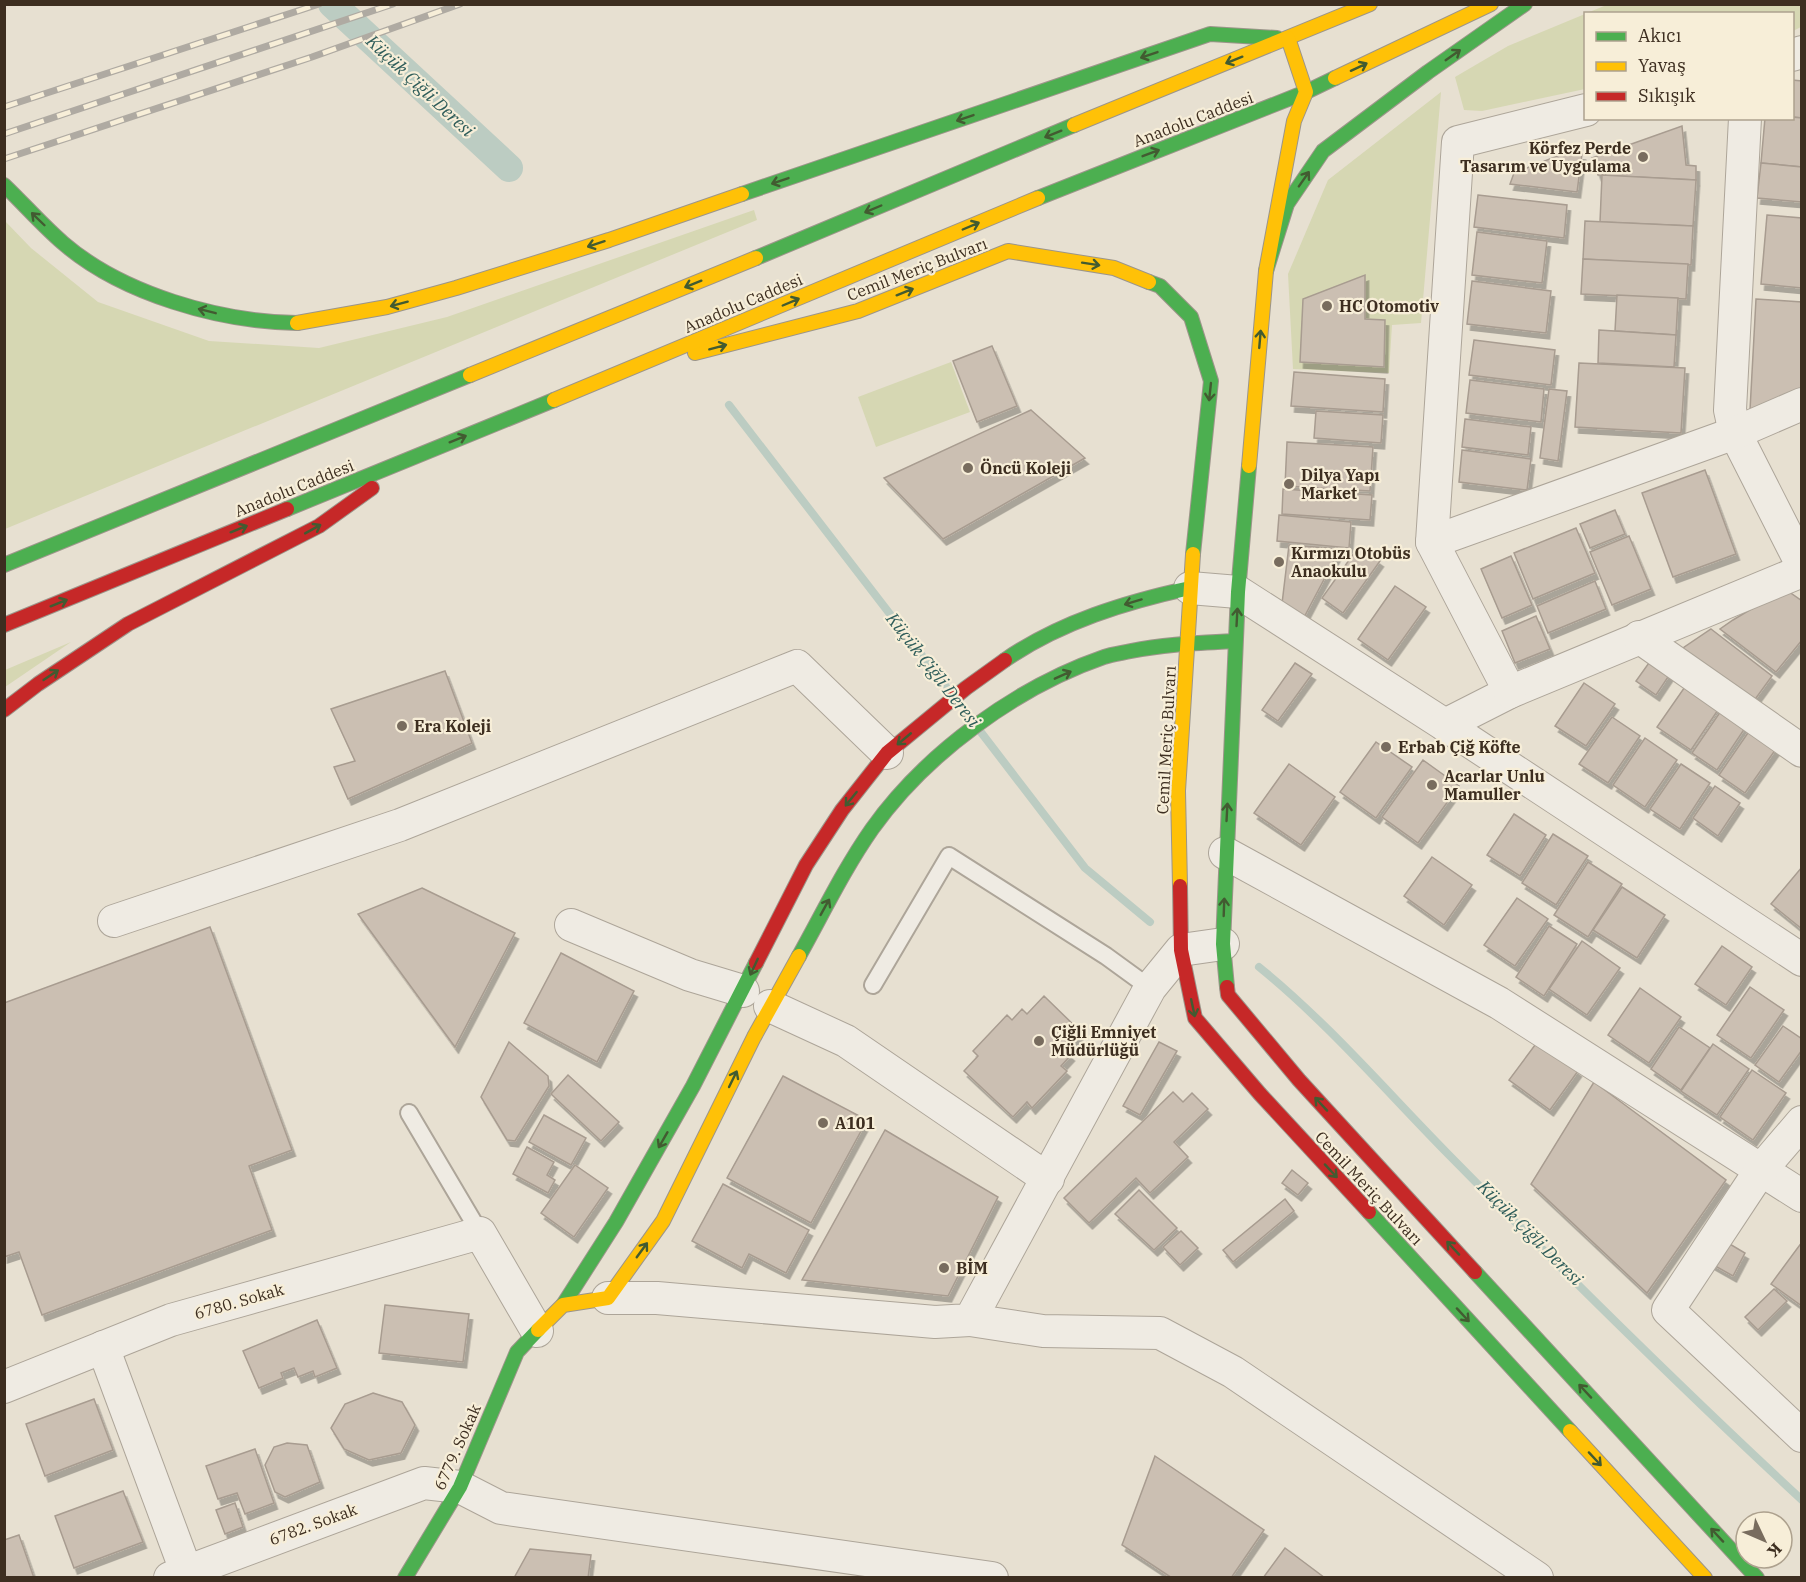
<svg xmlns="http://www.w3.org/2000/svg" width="1806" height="1582" viewBox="0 0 1806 1582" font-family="'IBM Plex Serif',serif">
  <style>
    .green { fill: #d6d7b3 }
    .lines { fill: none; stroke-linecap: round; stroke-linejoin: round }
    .stream { stroke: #bcccc2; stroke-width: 8 }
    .canal { stroke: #bcccc2; stroke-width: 28 }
    .building { fill: #cbbfb2; stroke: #a89c90; stroke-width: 1.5; filter: url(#shadow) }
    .lane-casing { stroke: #ada599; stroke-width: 20 }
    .street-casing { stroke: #ada599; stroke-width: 34 }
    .fast-casing { stroke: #9c958a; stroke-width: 16 }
    .slow-casing { stroke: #9c958a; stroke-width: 16 }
    .jam-casing { stroke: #9c958a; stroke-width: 16 }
    .lane { stroke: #efebe3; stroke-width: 16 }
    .street { stroke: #efebe3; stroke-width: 32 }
    .fast { stroke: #4caf50; stroke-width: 14 }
    .slow { stroke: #ffc107; stroke-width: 14 }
    .jam { stroke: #c62828; stroke-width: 14 }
    .rail-casing { stroke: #afaaa2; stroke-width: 7 }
    .rail { stroke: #f7eed8; stroke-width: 4.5; stroke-dasharray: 14; stroke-linecap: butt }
    .oneway { stroke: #425b31 }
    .poi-dot { fill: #786c5e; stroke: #f7eed8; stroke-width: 2 }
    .labels { text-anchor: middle; stroke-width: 4.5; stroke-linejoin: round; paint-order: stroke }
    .street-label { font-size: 16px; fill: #3d2e20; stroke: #f7eed8 }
    .poi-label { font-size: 16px; font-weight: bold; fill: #3d2e20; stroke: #f7eed8; text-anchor: start }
    .water-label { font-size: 18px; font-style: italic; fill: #2f5d5a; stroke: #f7eed8 }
  </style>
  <defs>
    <filter id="shadow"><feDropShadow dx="3.5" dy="6" stdDeviation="0" flood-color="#0004"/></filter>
  </defs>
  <rect width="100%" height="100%" fill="#e7e0d1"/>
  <g class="green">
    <path d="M1609,4L1801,5V27L1793,31L1792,14L1587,13Z"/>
    <path d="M1585,14V89L1482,111L1464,110L1455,77L1508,46Z"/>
    <path d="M1441,92L1421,323L1392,325L1389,373L1293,369L1288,274L1328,180Z"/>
    <path d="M754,210L757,220L5,529V221L31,248L98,302L209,341L319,348L447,317Z"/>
    <path d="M951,362L970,412L876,447L858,397Z"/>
    <path d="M71,642L5,687V670Z"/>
  </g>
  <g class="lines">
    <g class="stream">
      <path d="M729,405L950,692"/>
      <path d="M980,731L1085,868L1150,922"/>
      <path d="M1259,967C1328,1023 1386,1091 1449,1155C1564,1272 1681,1388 1802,1500"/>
    </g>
    <path class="canal" d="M332,4L509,168"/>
  </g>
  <g class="building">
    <path d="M1792,80L1802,81V118L1792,117Z"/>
    <path d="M1792,117L1802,118V167L1761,163L1765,118Z"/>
    <path d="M1682,126L1686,165L1696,166V180L1598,175L1592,158Z"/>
    <path d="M1565,153L1582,154L1577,192L1510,184L1514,173Z"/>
    <path d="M1761,163L1802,167V202L1757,198Z"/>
    <path d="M1602,175L1696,180L1693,226L1600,222Z"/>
    <path d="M1478,195L1567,205L1564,238L1474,227Z"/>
    <path d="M1767,215L1802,218V288L1761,284Z"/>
    <path d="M1585,221L1693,226L1691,265L1583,259Z"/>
    <path d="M1477,232L1547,241L1542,283L1472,275Z"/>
    <path d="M1583,259L1688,264L1686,299L1581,294Z"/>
    <path d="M1365,275V319L1385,320L1384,367L1300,362L1303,299Z"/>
    <path d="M1472,281L1551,291L1546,333L1467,324Z"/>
    <path d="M1617,295L1678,298L1676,335L1615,331Z"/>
    <path d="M1756,299L1802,302V389L1750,410Z"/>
    <path d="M1599,330L1676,335L1674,367L1598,363Z"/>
    <path d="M1474,340L1555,350L1551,385L1469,375Z"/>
    <path d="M992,346L1017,406L977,422L953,361Z"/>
    <path d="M1579,363L1685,368L1681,433L1575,427Z"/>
    <path d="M1294,372L1385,379L1383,412L1291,406Z"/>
    <path d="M1470,380L1544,389L1541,422L1466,413Z"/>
    <path d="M1549,389L1567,391L1558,461L1540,458Z"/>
    <path d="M1031,410L1085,458L943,539L884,478Z"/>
    <path d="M1316,411L1383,415L1381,443L1314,438Z"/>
    <path d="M1465,419L1531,427L1528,455L1462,447Z"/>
    <path d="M1287,442L1373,447L1370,491L1285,486Z"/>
    <path d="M1462,450L1531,459L1527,490L1459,482Z"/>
    <path d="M1705,470L1736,554L1673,577L1642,493Z"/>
    <path d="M1283,489L1372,495L1370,520L1282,514Z"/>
    <path d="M1615,510L1625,534L1590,548L1580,524Z"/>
    <path d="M1279,515L1351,522L1349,548L1277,541Z"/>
    <path d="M1576,528L1595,573L1533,599L1514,553Z"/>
    <path d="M1629,536L1651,589L1612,605L1590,552Z"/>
    <path d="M1289,545L1340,549L1301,623L1281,612Z"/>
    <path d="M1359,546L1380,561L1343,613L1322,598Z"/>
    <path d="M1511,556L1532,605L1502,618L1481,569Z"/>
    <path d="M1595,581L1606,609L1548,633L1537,606Z"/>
    <path d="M1395,586L1426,607L1388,660L1358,639Z"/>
    <path d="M1785,589L1802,601V640L1776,672L1720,629L1733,620Z"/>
    <path d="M1536,616L1550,649L1515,663L1502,631Z"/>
    <path d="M1711,629L1772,676L1748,709L1674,654Z"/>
    <path d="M1651,660L1670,674L1656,695L1636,681Z"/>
    <path d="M1295,663L1312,674L1278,721L1262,710Z"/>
    <path d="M445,671L472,743L348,799L334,767L355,761L331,709Z"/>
    <path d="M1689,681L1722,704L1691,750L1657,727Z"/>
    <path d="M1584,683L1615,704L1586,746L1555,726Z"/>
    <path d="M1723,708L1747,725L1717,770L1692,753Z"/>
    <path d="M1612,717L1640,736L1608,783L1579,764Z"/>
    <path d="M1752,727L1778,746L1745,793L1719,775Z"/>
    <path d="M1645,738L1677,760L1645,807L1613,785Z"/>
    <path d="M1376,742L1412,767L1376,818L1340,792Z"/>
    <path d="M1423,760L1459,786L1418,843L1382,817Z"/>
    <path d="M1289,764L1335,797L1301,845L1254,813Z"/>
    <path d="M1681,764L1710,783L1680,829L1650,809Z"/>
    <path d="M1715,786L1740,803L1718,836L1693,818Z"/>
    <path d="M1514,814L1546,835L1520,876L1487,855Z"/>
    <path d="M1553,834L1588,856L1556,905L1522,883Z"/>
    <path d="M1432,857L1472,885L1444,925L1404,896Z"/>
    <path d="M1588,862L1622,884L1588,937L1554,915Z"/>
    <path d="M1802,867V929L1771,904Z"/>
    <path d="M1622,887L1665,915L1637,958L1593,930Z"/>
    <path d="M422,888L515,933L455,1047L358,914Z"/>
    <path d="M1517,898L1548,919L1515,966L1484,945Z"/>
    <path d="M1549,926L1577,944L1544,996L1516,977Z"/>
    <path d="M210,927L292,1150L249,1166L272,1230L42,1315L19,1252L4,1257V1003Z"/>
    <path d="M1582,941L1620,968L1587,1015L1549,989Z"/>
    <path d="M1722,946L1752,967L1726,1005L1695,984Z"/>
    <path d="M561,953L634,991L597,1062L524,1023Z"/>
    <path d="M1750,987L1784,1010L1751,1058L1717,1035Z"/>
    <path d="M1640,988L1681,1017L1649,1063L1608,1035Z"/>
    <path d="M1044,996L1081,1032L1065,1050L1071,1055L1061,1066L1067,1071L1032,1108L1027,1102L1013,1117L964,1071L978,1056L973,1051L1007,1015L1012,1020L1022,1009L1027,1014Z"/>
    <path d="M1783,1026L1802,1039V1050L1779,1082L1755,1065Z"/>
    <path d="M1679,1027L1710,1048L1681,1090L1651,1069Z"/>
    <path d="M1538,1041L1578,1071L1550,1110L1509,1080Z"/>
    <path d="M509,1042L548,1076L549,1086L515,1141L507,1140L481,1097Z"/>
    <path d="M1159,1042L1177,1051L1140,1115L1123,1106Z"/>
    <path d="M1713,1044L1749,1069L1717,1115L1681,1091Z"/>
    <path d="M1752,1070L1786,1093L1753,1140L1720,1117Z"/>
    <path d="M568,1075L619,1122L601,1141L551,1094Z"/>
    <path d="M783,1076L867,1120L811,1223L727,1178Z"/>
    <path d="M1594,1082L1726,1180L1647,1293L1531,1184Z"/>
    <path d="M1173,1092L1183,1102L1192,1093L1208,1109L1174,1142L1188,1157L1150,1193L1136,1178L1089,1223L1064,1198Z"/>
    <path d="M544,1115L586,1138L571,1165L529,1142Z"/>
    <path d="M885,1130L998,1197L948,1296L802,1280Z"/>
    <path d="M527,1147L554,1162L547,1175L555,1180L548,1193L513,1174Z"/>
    <path d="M575,1165L608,1188L574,1237L541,1213Z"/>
    <path d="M1292,1170L1308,1183L1298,1195L1282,1183Z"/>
    <path d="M723,1184L809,1230L786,1273L749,1254L742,1268L692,1241Z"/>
    <path d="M1139,1190L1177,1228L1154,1250L1115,1214Z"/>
    <path d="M1285,1199L1294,1211L1233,1262L1223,1250Z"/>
    <path d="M1181,1231L1198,1248L1180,1265L1163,1247Z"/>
    <path d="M1723,1240L1745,1253L1733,1276L1710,1263Z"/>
    <path d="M1802,1242V1306L1771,1284Z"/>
    <path d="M1774,1289L1787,1301L1758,1330L1745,1317Z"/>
    <path d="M385,1305L469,1314L463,1362L379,1353Z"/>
    <path d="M317,1320L337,1368L315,1377L313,1371L298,1377L294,1368L281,1373L283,1378L259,1388L243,1351Z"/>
    <path d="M373,1393L402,1402L415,1425L401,1453L369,1460L344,1449L331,1428L345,1404Z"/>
    <path d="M94,1399L113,1450L45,1476L26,1424Z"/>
    <path d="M287,1443L307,1445L320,1482L285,1497L275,1492L265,1465L274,1447Z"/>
    <path d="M255,1449L274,1503L245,1514L237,1493L218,1499L206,1466Z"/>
    <path d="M1155,1456L1264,1530L1231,1578H1172L1122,1545Z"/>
    <path d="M123,1491L143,1542L74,1568L55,1516Z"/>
    <path d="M235,1503L243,1527L225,1534L216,1510Z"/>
    <path d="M19,1535L34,1578H4V1540Z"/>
    <path d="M1285,1548L1325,1578H1263Z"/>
    <path d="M530,1549L591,1555L588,1578H514Z"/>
  </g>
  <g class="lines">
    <defs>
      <g id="lane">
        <path d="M873,985L949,856L1106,956L1150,988"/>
        <path d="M409,1113L480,1233"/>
      </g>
      <g id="street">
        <path d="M1792,55L1802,52"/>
        <path d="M1745,118L1730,410L1735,433L1802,565"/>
        <path d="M1432,542L1735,433L1802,404"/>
        <path d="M1190,588L1238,592L1445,725L1510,692L1802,571"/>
        <path d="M1639,637L1802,751"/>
        <path d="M1510,692L1432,542L1458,142L1586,110"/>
        <path d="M1445,725L1802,960"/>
        <path d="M1225,853L1499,1003L1802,1196"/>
        <path d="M114,921L400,825L797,666L887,753"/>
        <path d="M571,925L690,975L743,991"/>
        <path d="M770,1006L846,1041L1048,1179"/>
        <path d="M1802,1122L1760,1171L1668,1310L1802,1436"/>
        <path d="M608,1298H657L935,1322L970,1320L1150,988L1181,950L1223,944"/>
        <path d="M970,1320L1043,1331L1160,1333L1233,1372L1537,1578"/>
        <path d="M103,1347L186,1571"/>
        <path d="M4,1387L171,1320L480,1233L537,1331"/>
        <path d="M170,1578L424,1483L460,1487L501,1508L992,1578"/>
      </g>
      <g id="fast">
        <path d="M4,185C24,204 42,225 63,243C122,294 220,322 297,323"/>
        <path d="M742,194L1210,34L1277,38"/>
        <path d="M1038,198L1306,92L1335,78"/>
        <path d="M756,258L1074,125"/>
        <path d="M1266,271L1287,204L1323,151L1428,72L1525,4"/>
        <path d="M1149,282L1160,286L1191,317L1211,381L1193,554"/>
        <path d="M287,509L554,400"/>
        <path d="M4,565L470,375"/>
        <path d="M1005,660C1060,622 1126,602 1190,588"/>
        <path d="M799,956C823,913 844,869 872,829C926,753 1017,687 1104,657C1112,654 1122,653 1131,651C1165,644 1199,643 1235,641"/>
        <path d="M1227,987L1223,944L1238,592L1249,466"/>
        <path d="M1369,1212L1570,1431"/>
        <path d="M1475,1272L1757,1578"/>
        <path d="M563,1305L616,1222L693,1086L756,963"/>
        <path d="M405,1578L460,1487L517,1352L538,1330"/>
      </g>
      <g id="slow">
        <path d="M1335,78L1491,4"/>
        <path d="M1074,125L1370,4"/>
        <path d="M297,323L387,307L456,288L609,240L742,194"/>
        <path d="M695,353L858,311L1008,251L1114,268L1149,282"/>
        <path d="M470,375L756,258"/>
        <path d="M554,400L1038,198"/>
        <path d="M1249,466L1266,271L1294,121L1306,92L1288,38"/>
        <path d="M1180,886L1178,791L1193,554"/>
        <path d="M538,1330L563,1305L608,1298L663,1221L754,1037L799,956"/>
        <path d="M1570,1431L1705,1578"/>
      </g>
      <g id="jam">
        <path d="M4,625L287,509"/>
        <path d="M4,710L38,684L128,624L319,526L372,488"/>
        <path d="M1180,886L1181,950L1195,1018L1260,1094L1369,1212"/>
        <path d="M756,963L806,865L842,810L887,753L966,688L1005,660"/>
        <path d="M1227,987L1228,995L1299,1080L1475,1272"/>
      </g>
    </defs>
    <use href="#lane" class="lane-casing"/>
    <use href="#street" class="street-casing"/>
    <use href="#fast" class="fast-casing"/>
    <use href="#slow" class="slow-casing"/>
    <use href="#jam" class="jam-casing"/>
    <use href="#lane" class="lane"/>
    <use href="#street" class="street"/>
    <use href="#fast" class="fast"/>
    <use href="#slow" class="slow"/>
    <use href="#jam" class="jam"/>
    <defs>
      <g id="rail">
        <path d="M4,107L319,4"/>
        <path d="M4,134L393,4"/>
        <path d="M4,159L312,57L460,4"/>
      </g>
    </defs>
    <use href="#rail" class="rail-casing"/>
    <use href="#rail" class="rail"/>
  </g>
  <defs><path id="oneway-shaft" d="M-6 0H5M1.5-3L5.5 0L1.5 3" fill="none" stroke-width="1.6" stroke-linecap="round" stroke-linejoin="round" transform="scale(1.5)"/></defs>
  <g class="oneway">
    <use href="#oneway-shaft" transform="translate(1149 55) rotate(161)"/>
    <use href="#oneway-shaft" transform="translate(1453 55) rotate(-35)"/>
    <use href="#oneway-shaft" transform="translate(1234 60) rotate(158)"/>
    <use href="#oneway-shaft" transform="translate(1359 67) rotate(-25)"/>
    <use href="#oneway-shaft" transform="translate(965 118) rotate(161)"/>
    <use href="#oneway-shaft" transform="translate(1053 134) rotate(158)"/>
    <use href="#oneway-shaft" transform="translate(1151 153) rotate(-21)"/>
    <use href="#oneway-shaft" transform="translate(1304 179) rotate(-55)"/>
    <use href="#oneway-shaft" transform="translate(780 181) rotate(161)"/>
    <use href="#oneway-shaft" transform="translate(873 209) rotate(157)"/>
    <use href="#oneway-shaft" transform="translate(38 219) rotate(-136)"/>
    <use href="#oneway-shaft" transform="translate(971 226) rotate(-23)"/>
    <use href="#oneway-shaft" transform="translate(596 244) rotate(162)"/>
    <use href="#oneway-shaft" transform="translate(1091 264) rotate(9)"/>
    <use href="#oneway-shaft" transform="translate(693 284) rotate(158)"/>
    <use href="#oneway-shaft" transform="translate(905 292) rotate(-22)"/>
    <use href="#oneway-shaft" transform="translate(791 302) rotate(-23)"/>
    <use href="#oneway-shaft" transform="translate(399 304) rotate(165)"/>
    <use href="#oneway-shaft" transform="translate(207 311) rotate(-166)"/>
    <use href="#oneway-shaft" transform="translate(1260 339) rotate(-85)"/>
    <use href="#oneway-shaft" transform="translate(718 347) rotate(-15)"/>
    <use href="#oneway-shaft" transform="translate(1210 392) rotate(96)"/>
    <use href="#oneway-shaft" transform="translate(458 439) rotate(-22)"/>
    <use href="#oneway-shaft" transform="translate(239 529) rotate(-22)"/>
    <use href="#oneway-shaft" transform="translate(313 529) rotate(-29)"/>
    <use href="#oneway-shaft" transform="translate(1133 602) rotate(163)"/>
    <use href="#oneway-shaft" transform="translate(59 603) rotate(-22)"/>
    <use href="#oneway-shaft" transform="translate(1237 617) rotate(-87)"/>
    <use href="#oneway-shaft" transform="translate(51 675) rotate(-34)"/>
    <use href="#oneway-shaft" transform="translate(1063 675) rotate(-24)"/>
    <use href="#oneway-shaft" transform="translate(904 739) rotate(140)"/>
    <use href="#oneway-shaft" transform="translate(851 799) rotate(129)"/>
    <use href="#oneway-shaft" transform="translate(1227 812) rotate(-87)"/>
    <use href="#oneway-shaft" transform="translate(825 907) rotate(-61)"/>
    <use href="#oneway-shaft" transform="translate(1224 907) rotate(-88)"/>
    <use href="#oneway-shaft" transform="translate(754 967) rotate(115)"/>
    <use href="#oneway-shaft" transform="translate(1193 1008) rotate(78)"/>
    <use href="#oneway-shaft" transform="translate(733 1079) rotate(-64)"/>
    <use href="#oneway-shaft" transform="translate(1321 1104) rotate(-133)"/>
    <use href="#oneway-shaft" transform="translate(663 1140) rotate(120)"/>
    <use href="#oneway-shaft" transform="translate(1331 1171) rotate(47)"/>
    <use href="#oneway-shaft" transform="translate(1453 1248) rotate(-133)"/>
    <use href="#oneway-shaft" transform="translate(642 1250) rotate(-54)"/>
    <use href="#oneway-shaft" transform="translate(1463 1315) rotate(47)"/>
    <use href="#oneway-shaft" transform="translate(1585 1391) rotate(-133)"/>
    <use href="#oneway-shaft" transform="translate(1595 1459) rotate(47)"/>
    <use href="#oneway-shaft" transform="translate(1717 1535) rotate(-133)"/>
  </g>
  <g class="poi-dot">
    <circle cx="1643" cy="157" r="6"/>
    <circle cx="1327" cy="306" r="6"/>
    <circle cx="968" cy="468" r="6"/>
    <circle cx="1289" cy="484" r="6"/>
    <circle cx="1279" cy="562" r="6"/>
    <circle cx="402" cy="726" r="6"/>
    <circle cx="1386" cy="747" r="6"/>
    <circle cx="1432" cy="785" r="6"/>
    <circle cx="1039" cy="1041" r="6"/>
    <circle cx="823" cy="1123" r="6"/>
    <circle cx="944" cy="1268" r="6"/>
  </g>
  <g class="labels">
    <g class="street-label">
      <text transform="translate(1193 119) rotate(-21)" y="6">Anadolu Caddesi</text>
      <text transform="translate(917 269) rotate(-21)" y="6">Cemil Meriç Bulvarı</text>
      <text transform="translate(743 303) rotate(-23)" y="6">Anadolu Caddesi</text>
      <text transform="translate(294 488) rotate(-22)" y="6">Anadolu Caddesi</text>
      <text transform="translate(1166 740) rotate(-87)" y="6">Cemil Meriç Bulvarı</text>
      <text transform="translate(1369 1188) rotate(47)" y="6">Cemil Meriç Bulvarı</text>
      <text transform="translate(239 1301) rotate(-16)" y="6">6780. Sokak</text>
      <text transform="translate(457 1447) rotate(-66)" y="6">6779. Sokak</text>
      <text transform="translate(313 1524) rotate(-20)" y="6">6782. Sokak</text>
    </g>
    <g class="poi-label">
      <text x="1631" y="154" text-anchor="end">Körfez Perde<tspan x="1631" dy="18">Tasarım ve Uygulama</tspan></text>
      <text x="1339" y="312">HC Otomotiv</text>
      <text x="980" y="474">Öncü Koleji</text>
      <text x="1301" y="481">Dilya Yapı<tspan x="1301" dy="18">Market</tspan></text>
      <text x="1291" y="559">Kırmızı Otobüs<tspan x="1291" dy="18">Anaokulu</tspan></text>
      <text x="414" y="732">Era Koleji</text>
      <text x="1398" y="753">Erbab Çiğ Köfte</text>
      <text x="1444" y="782">Acarlar Unlu<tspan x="1444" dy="18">Mamuller</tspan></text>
      <text x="1051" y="1038">Çiğli Emniyet<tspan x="1051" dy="18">Müdürlüğü</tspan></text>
      <text x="835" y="1129">A101</text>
      <text x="956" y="1274">BİM</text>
    </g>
    <g class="water-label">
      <text transform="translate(420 86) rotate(43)" y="6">Küçük Çiğli Deresi</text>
      <text transform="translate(933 670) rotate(52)" y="6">Küçük Çiğli Deresi</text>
      <text transform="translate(1530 1233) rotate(45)" y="6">Küçük Çiğli Deresi</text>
    </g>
  </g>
  <rect width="1806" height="1582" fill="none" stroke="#3d2e20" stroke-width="12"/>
  <rect x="1584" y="12" width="210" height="108" fill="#f7eed8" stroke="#ada18e" stroke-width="1.5"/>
  <rect x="1596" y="32" width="30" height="9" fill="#4caf50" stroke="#ada18e" stroke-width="1.5"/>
  <text x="1638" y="42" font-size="18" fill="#3d2e20">Akıcı</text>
  <rect x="1596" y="62" width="30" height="9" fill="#ffc107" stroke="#ada18e" stroke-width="1.5"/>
  <text x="1638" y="72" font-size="18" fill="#3d2e20">Yavaş</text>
  <rect x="1596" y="92" width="30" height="9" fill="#c62828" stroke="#ada18e" stroke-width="1.5"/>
  <text x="1638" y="102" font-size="18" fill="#3d2e20">Sıkışık</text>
  <g transform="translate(1764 1540) rotate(134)"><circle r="28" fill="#f7eed8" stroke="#ada18e" stroke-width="1.5"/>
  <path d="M0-4.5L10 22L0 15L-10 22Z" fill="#786c5e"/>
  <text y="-9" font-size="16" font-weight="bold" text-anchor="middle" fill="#3d2e20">K</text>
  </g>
</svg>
